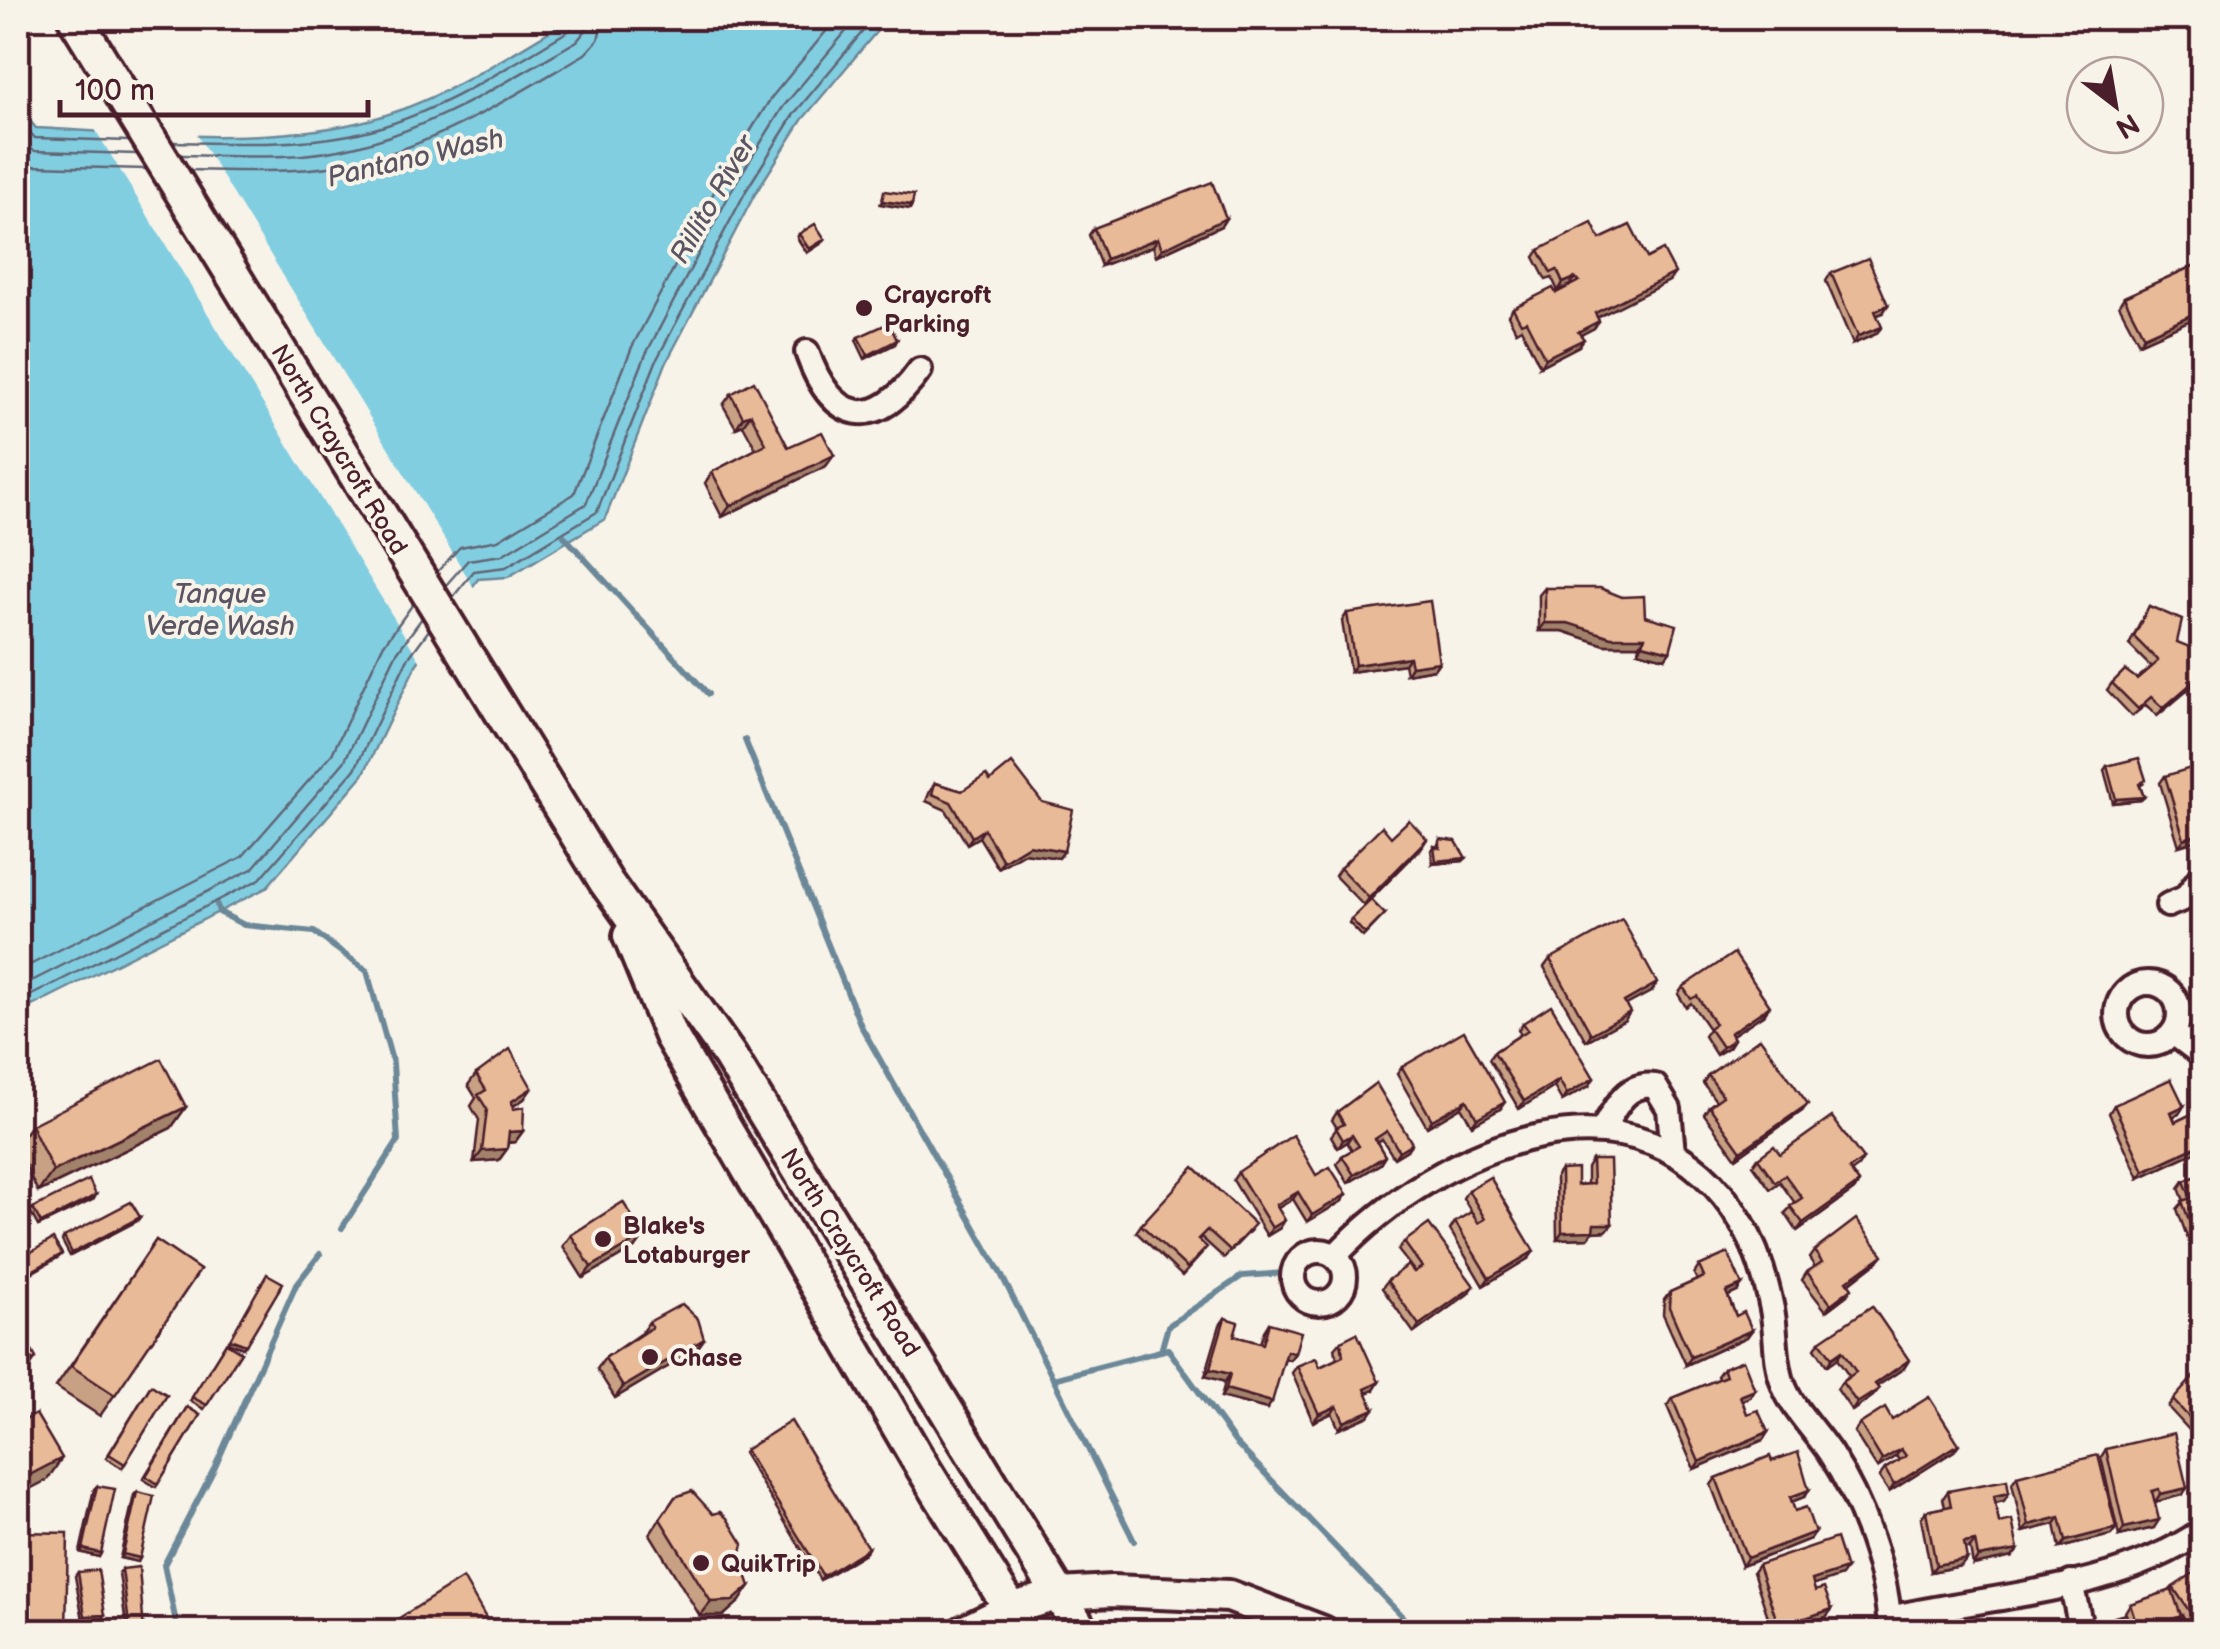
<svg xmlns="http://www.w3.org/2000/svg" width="2220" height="1649" viewBox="0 0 2220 1649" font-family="'Balsamiq Sans',sans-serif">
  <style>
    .water { fill: #82cee1; stroke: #6c8898; stroke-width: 2.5 }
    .pier { fill: #f7f3e8 }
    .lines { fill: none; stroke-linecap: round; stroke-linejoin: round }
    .shore { stroke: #606574; stroke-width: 2.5 }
    .stream { stroke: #6c8898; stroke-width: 6 }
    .minor-casing { stroke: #4a1f2b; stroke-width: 30 }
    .tertiary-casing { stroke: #4a1f2b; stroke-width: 38 }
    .secondary-casing { stroke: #4a1f2b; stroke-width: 40 }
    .minor { stroke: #f7f3e8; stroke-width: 22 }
    .tertiary { stroke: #f7f3e8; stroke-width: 30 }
    .secondary { stroke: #f7f3e8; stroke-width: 32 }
    .wall { fill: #c8a083; stroke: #4a1f2b; stroke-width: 2.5 }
    .shaded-wall { fill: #a2826a; stroke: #4a1f2b; stroke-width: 2.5 }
    .building { fill: #e8ba98; stroke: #4a1f2b; stroke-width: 2.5 }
    .poi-dot { fill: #4a1f2b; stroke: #f7f3e8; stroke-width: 4 }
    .labels { text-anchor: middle; stroke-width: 8; stroke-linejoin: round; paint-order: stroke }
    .poi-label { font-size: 25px; font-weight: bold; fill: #4a1f2b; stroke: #f7f3e8; text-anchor: start }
    .street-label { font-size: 25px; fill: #4a1f2b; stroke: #f7f3e8 }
    .water-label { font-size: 28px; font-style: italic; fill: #5b5462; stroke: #f7f3e8 }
  </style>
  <rect width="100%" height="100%" fill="#f7f3e8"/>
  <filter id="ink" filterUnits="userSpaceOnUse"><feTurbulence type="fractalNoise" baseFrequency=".01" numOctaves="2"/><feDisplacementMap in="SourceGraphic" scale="20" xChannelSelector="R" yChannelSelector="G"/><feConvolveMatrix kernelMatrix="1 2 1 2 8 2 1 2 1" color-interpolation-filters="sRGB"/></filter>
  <g filter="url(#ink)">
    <path class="water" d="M572,18H888L802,120L755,194L666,363L605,519L508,577L478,579L416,665L363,775L266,888L18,1013V107L36,128C137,133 247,145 347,125C429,110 502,59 572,18Z"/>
    <path class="pier" d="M93,126L193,128L476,591L422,664Z"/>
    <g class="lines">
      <g class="shore">
        <path d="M18,119L35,138L129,141"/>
        <path d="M18,142L35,151L137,154"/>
        <path d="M173,142C232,143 291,146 349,135C429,120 501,71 570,30L575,18"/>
        <path d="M181,155C239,156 300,161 357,146C437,126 506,82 577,41L586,30L588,18"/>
        <path d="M18,161L34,166L146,169"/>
        <path d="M190,170C246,171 304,174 358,162C441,143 513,96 585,54L598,40L603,18"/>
        <path d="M437,572L460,547L498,540L574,494L632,347L722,177L771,98L837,18"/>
        <path d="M446,585L468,560L502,555L586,504L646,354L735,184L783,107L857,18"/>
        <path d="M453,597L474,571L506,567L597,512L657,359L747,189L794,114L874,18"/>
        <path d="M18,971L242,857L332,754L382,647L413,604"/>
        <path d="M18,988L252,869L344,762L396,654L422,618"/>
        <path d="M18,1002L260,879L355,769L407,660L429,630"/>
      </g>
      <g class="stream">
        <path d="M564,536L708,694"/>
        <path d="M745,740L861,1026L1001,1274L1134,1541"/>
        <path d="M217,905L219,912L244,925L314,932L367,971L393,1064L398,1141L342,1228"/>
        <path d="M1161,1351L1168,1326L1242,1276L1285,1273"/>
        <path d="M1053,1379L1168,1349L1235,1442L1417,1632"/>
        <path d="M178,1632L164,1565L215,1467L296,1285L320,1254"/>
      </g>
      <defs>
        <g id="minor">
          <path d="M807,352C832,424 875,433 920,370"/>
          <path d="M2168,905L2185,898L2202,875"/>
          <circle cx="2148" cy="1014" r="31"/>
          <path d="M2173,1033L2202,1055"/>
          <path d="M1603,1129C1615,1107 1627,1082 1655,1086L1669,1109L1673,1153"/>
          <circle cx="1319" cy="1277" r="26"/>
          <path d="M1335,1256C1438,1146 1644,1057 1742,1223C1757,1249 1766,1279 1772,1309C1777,1334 1774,1359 1783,1384C1792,1409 1815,1430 1830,1453C1862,1502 1888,1573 1890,1632"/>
          <path d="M2071,1583L2082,1632"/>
          <path d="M1889,1618C1992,1595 2114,1592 2202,1531"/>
        </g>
        <path id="tertiary" d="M963,1632L1010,1609L1060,1594L1112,1591L1229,1596L1323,1632"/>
        <g id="secondary">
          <path d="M75,18L606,882L729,1055L1082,1632"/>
          <path d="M630,936L671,1036L917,1458L1025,1632"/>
        </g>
      </defs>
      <use href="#minor" class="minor-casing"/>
      <use href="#tertiary" class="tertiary-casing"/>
      <use href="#secondary" class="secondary-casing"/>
      <use href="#minor" class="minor"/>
      <use href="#tertiary" class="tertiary"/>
      <use href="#secondary" class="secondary"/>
    </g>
    <g class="wall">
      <path d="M1226,218L1221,226L1156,256L1153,246L1101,266L1089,235L1094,228Z"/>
      <path d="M799,234L825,239L822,243L807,253L797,238Z"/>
      <path d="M1600,239L1647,258L1669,281L1597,317L1599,321L1594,328L1581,335L1579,346L1540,366L1521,328L1516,331L1508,315L1513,308L1558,291L1552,278L1546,280L1534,257L1539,250Z"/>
      <path d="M2202,262V315L2139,343L2119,305L2124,297Z"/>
      <path d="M1831,273L1883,313L1877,315L1876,334L1853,344L1826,281Z"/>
      <path d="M858,337L897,340L895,344L865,359L856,340Z"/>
      <path d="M731,394L788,447L834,455L826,466L722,517L705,483L712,472L756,449L743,425L736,428L723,405Z"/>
      <path d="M1545,588L1645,616L1670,651L1665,658L1638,651L1640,645H1605L1563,631H1539V595Z"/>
      <path d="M2149,606L2177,642L2195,684L2157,716L2146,705L2132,716L2107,690L2112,683L2137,679L2151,667L2129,645Z"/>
      <path d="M1347,613L1439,662L1434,669L1406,674L1404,664L1350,672L1342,621Z"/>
      <path d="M2107,766L2143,784L2140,786L2144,797L2141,800L2113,803L2104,770Z"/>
      <path d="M2202,773V839L2179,846L2160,783L2165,776Z"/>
      <path d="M990,781L1064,851L1059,858L1024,853L998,868L979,837L967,844L946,810L926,801L930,791L935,783L962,791Z"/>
      <path d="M1391,837L1422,847L1364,906L1335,876L1340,868Z"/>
      <path d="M1440,839L1466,858L1463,861L1433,864L1431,850L1434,846L1437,847Z"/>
      <path d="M1385,914L1363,937L1349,923L1351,919Z"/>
      <path d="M1550,959L1652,991L1626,1005L1625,1020L1586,1041L1544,967Z"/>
      <path d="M1683,987L1764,1014L1732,1035L1734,1039L1729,1047L1716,1055L1704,1036L1709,1029L1691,1003L1686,1007L1678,994Z"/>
      <path d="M1523,1023L1594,1078L1589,1086L1562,1101L1554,1087L1519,1109L1489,1059L1494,1052L1521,1034L1518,1030Z"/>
      <path d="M1402,1067L1500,1109L1472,1125L1461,1107L1427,1127L1397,1074Z"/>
      <path d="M476,1074L524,1099L512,1107L523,1131L515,1142L508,1143L507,1149L499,1160L474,1162L479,1120L471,1106L476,1098L468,1085Z"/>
      <path d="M1708,1075L1802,1111L1736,1158L1704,1114L1709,1106L1716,1101L1703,1083Z"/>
      <path d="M1376,1083L1407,1150L1394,1158L1382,1139L1377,1142L1385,1156L1380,1164L1348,1183L1337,1164L1342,1156L1352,1150L1347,1142L1338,1148L1331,1136L1337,1128L1332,1120L1337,1112Z"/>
      <path d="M2114,1105L2179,1114L2173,1116L2175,1122L2202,1109V1149L2139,1178L2109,1113Z"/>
      <path d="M186,1107L171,1128L38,1192L18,1150V1143L31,1125Z"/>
      <path d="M1780,1154L1863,1159L1858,1167L1851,1172L1859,1183L1854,1190L1797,1231L1785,1213L1795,1203L1780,1182L1770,1189L1753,1165L1758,1158Z"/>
      <path d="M1592,1160L1612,1224L1606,1231L1593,1232L1588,1238L1557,1239L1556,1177L1561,1170L1577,1185L1587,1184V1168Z"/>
      <path d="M1238,1172L1316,1175L1347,1194L1342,1201L1307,1222L1293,1199L1278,1208L1280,1228L1267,1236L1233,1180Z"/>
      <path d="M2202,1174V1253L2194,1256L2177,1209L2184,1201L2179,1188L2184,1181Z"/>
      <path d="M1468,1190L1529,1258L1483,1286L1450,1230L1455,1222L1478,1223L1463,1198Z"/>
      <path d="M94,1199L38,1226L30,1211L33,1208Z"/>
      <path d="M140,1217L137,1221L70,1256L62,1241L64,1237Z"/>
      <path d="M1141,1225L1250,1231L1224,1258L1201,1237L1199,1240L1202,1254L1182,1276L1136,1232Z"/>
      <path d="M571,1235L644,1236L636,1247L583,1278L563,1246Z"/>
      <path d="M156,1240L200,1270L100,1416L56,1387Z"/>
      <path d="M1404,1242L1469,1293L1414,1333L1382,1288L1387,1281L1415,1272L1398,1250Z"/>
      <path d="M1814,1251L1877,1262L1849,1284L1847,1295L1826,1311L1802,1280L1807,1272L1815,1267L1809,1258Z"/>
      <path d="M1699,1266L1737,1292L1728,1296L1736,1316L1752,1330L1747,1337L1686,1365L1663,1314L1664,1300L1670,1292L1697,1280L1694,1274Z"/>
      <path d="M2202,1276V1294L2198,1283Z"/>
      <path d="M1225,1318L1234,1336L1260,1343L1264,1331L1269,1323L1295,1353L1290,1360L1285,1359L1267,1409L1221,1397L1225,1382L1205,1376L1220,1325Z"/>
      <path d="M649,1322L704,1339L696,1350L615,1398L597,1369L605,1358L641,1333Z"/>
      <path d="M1341,1341L1379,1382L1374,1390L1367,1393L1369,1416L1339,1429L1332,1413L1313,1422L1292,1373L1297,1366L1320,1367L1337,1359L1335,1348Z"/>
      <path d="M1820,1341L1909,1360L1904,1368L1877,1386L1873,1396L1852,1411L1837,1389L1842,1382L1849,1376L1837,1359L1827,1366L1815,1348Z"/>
      <path d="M226,1343L241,1352L204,1409L190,1401Z"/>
      <path d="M2202,1367V1444L2168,1407Z"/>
      <path d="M1723,1368L1750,1397L1742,1400L1747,1414L1768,1432L1763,1440L1694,1469L1667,1406L1672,1398L1719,1379L1717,1376Z"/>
      <path d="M151,1385L167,1395L122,1468L106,1458Z"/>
      <path d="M187,1407L200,1415L156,1487L143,1479Z"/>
      <path d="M1892,1420L1954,1451L1889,1492L1879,1477L1885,1469L1899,1460L1896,1456L1877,1468L1854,1432L1860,1424Z"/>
      <path d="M2106,1449L2187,1488L2182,1495L2155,1502L2154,1528L2119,1536L2101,1457Z"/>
      <path d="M745,1450L866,1552L820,1580L743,1453Z"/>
      <path d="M1772,1461L1804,1497L1791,1502L1795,1511L1815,1532L1810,1539L1742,1566L1711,1485L1716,1478Z"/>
      <path d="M2017,1476L2116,1528L2111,1535L2060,1548L2055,1524L2023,1532L2012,1483Z"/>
      <path d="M97,1486L101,1553L99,1557L80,1552L94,1489Z"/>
      <path d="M1948,1491L2004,1501L1995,1503L1999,1523L2018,1550L2012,1557L1973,1565L1970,1548L1965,1549L1961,1566L1931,1572L1921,1518L1926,1511L1945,1507L1943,1498Z"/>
      <path d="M137,1492L140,1558L138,1562L120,1558L134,1495Z"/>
      <path d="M675,1497L713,1514L740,1557V1601L723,1616H700L650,1534Z"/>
      <path d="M18,1532L66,1632H18Z"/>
      <path d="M1758,1565L1841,1576L1813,1585L1815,1591L1832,1609L1826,1617L1782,1632H1773L1753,1572Z"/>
      <path d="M122,1569L144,1632H127L119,1573Z"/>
      <path d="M78,1572L103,1619L83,1620L75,1576Z"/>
      <path d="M2202,1583V1632H2193L2179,1611L2181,1616L2176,1624L2167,1627L2168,1632H2104L2102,1627L2108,1619L2125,1614V1612L2130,1604L2169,1591L2173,1587Z"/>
    </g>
    <g class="shaded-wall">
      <path d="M882,201L912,205L910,209L880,204Z"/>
      <path d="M1226,218L1221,226L1156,256L1162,249Z"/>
      <path d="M1158,238L1153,246L1101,266L1106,259Z"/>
      <path d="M1675,273L1669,281L1590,321L1595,313Z"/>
      <path d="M1575,278L1570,285L1558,291L1563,283Z"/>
      <path d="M1888,305L1883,313L1870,318L1875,311Z"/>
      <path d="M2202,310V315L2139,343L2144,336Z"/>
      <path d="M1599,321L1594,328L1573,339L1578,332Z"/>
      <path d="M1882,327L1876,334L1853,344L1858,336Z"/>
      <path d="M1584,339L1579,346L1540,366L1545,358Z"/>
      <path d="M897,340L895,344L865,359L868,355Z"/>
      <path d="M751,414L743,425L736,428L743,417Z"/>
      <path d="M834,455L826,466L722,517L730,506Z"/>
      <path d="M1545,623H1568L1645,637L1640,645H1605L1563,631H1539Z"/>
      <path d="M1643,644L1670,651L1665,658L1638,651Z"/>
      <path d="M1409,657L1404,664L1350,672L1355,665Z"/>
      <path d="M1439,662L1434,669L1406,674L1411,666Z"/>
      <path d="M2200,676L2202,677V685L2195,684L2157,716L2163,708Z"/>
      <path d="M2144,797L2141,800L2113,803L2116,799Z"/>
      <path d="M984,829L979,837L967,844L972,837Z"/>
      <path d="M2202,833V839L2179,846L2184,839Z"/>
      <path d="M1427,839L1422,847L1364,906L1369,898Z"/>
      <path d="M1029,845L1064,851L1059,858L1024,853L998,868L1003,861Z"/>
      <path d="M1466,858L1463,861L1433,864L1436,861Z"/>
      <path d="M1657,983L1652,991L1619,1009L1624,1002Z"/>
      <path d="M1770,1006L1764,1014L1725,1040L1730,1033Z"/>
      <path d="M1630,1012L1625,1020L1586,1041L1591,1034Z"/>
      <path d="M1734,1039L1729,1047L1716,1055L1722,1047Z"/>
      <path d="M1594,1078L1589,1086L1562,1101L1567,1094Z"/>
      <path d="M1559,1080L1554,1087L1519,1109L1524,1101Z"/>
      <path d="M532,1088L524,1099L504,1112L512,1101Z"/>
      <path d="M1467,1100L1461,1107L1427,1127L1432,1120Z"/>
      <path d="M1505,1102L1500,1109L1472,1125L1477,1118Z"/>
      <path d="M1808,1104L1802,1111L1736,1158L1741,1151Z"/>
      <path d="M2184,1106L2179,1114L2166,1120L2171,1112Z"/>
      <path d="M186,1107L171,1128L38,1192L53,1171Z"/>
      <path d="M523,1131L515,1142L501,1143L509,1132Z"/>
      <path d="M1352,1135L1347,1142L1338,1148L1343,1140Z"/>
      <path d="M1412,1143L1407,1150L1394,1158L1399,1151Z"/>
      <path d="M2202,1144V1149L2139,1178L2144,1171Z"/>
      <path d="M507,1149L499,1160L474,1162L482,1151Z"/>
      <path d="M1385,1156L1380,1164L1348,1183L1354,1175Z"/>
      <path d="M1859,1183L1854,1190L1797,1231L1803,1223Z"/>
      <path d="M1298,1192L1293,1199L1271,1212L1276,1205Z"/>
      <path d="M1347,1194L1342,1201L1307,1222L1312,1215Z"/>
      <path d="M96,1195L94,1199L38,1226L41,1223Z"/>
      <path d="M140,1217L137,1221L70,1256L72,1253Z"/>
      <path d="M1285,1220L1280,1228L1267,1236L1272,1228Z"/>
      <path d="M1594,1224H1612L1606,1231L1593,1232L1588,1238L1557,1239L1562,1232Z"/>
      <path d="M644,1236L636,1247L583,1278L591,1267Z"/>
      <path d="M1534,1251L1529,1258L1483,1286L1489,1278Z"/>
      <path d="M62,1254L59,1257L18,1281L21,1277Z"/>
      <path d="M1883,1255L1877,1262L1842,1289L1847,1281Z"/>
      <path d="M1742,1285L1737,1292L1721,1299L1726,1292Z"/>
      <path d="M1474,1286L1469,1293L1414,1333L1419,1325Z"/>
      <path d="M1852,1288L1847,1295L1826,1311L1831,1304Z"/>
      <path d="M1752,1330L1747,1337L1686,1365L1691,1357Z"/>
      <path d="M230,1339L246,1345L243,1348L227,1342Z"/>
      <path d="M704,1339L696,1350L615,1398L623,1387Z"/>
      <path d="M1287,1351L1295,1353L1290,1360L1282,1358Z"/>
      <path d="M1842,1351L1837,1359L1827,1366L1832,1358Z"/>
      <path d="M36,1358L21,1380L18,1382V1369Z"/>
      <path d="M1909,1360L1904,1368L1870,1391L1875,1384Z"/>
      <path d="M1210,1369L1230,1374L1225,1382L1205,1376Z"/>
      <path d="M1379,1382L1374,1390L1360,1396L1365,1389Z"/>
      <path d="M1226,1389L1272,1402L1267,1409L1221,1397Z"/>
      <path d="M1879,1389L1873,1396L1852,1411L1857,1403Z"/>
      <path d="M1755,1390L1750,1397L1735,1403L1740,1396Z"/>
      <path d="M1337,1406L1332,1413L1313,1422L1319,1414Z"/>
      <path d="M1374,1409L1369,1416L1339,1429L1344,1422Z"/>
      <path d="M1768,1432L1763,1440L1694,1469L1699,1462Z"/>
      <path d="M1959,1444L1954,1451L1889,1492L1894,1485Z"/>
      <path d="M1901,1449L1896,1456L1877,1468L1882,1460Z"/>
      <path d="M62,1458L47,1480L18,1495V1481Z"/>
      <path d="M2187,1488L2182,1495L2155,1502L2160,1494Z"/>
      <path d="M1809,1490L1804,1497L1784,1505L1790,1497Z"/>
      <path d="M2009,1493L2004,1501L1989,1504L1994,1496Z"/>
      <path d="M2060,1517L2055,1524L2023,1532L2029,1525Z"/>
      <path d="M2159,1520L2154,1528L2119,1536L2124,1528Z"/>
      <path d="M2116,1528L2111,1535L2060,1548L2066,1541Z"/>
      <path d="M1815,1532L1810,1539L1742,1566L1747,1558Z"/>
      <path d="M1975,1541L1970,1548L1959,1551L1964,1543Z"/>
      <path d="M868,1548L866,1552L820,1580L823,1576Z"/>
      <path d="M83,1549L101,1553L99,1557L80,1552Z"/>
      <path d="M2018,1550L2012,1557L1973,1565L1978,1557Z"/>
      <path d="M123,1554L140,1558L138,1562L120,1558Z"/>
      <path d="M1967,1559L1961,1566L1931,1572L1936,1565Z"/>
      <path d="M1846,1569L1841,1576L1806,1588L1812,1580Z"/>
      <path d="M750,1586L740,1601L723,1616H700L711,1602Z"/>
      <path d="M1832,1609L1826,1617L1782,1632H1776L1779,1627Z"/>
      <path d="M105,1615L103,1619L83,1620L85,1616Z"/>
      <path d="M2181,1616L2176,1624L2160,1629L2165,1622Z"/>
    </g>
    <g class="building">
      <path d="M1212,182L1226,218L1162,249L1158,238L1106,259L1094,228Z"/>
      <path d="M884,191L914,195L912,205L882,201Z"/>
      <path d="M1592,223L1600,239L1630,225L1647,258L1663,250L1675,273L1595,313L1599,321L1578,332L1584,339L1545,358L1526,321L1521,323L1513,308L1553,288L1556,293L1579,281L1575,278L1563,283L1557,270L1551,273L1539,250Z"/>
      <path d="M815,224L825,239L809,249L799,234Z"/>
      <path d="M1868,258L1888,305L1875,311L1882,327L1858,336L1831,273Z"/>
      <path d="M2202,262V310L2144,336L2124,297Z"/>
      <path d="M889,323L897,340L868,355L858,337Z"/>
      <path d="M754,381L788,447L822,432L834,455L730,506L712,472L766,444L751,414L743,417L731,394Z"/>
      <path d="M1545,588H1600L1622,597L1644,596L1645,616L1677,625L1670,651L1643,644L1645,637H1611L1568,623H1545Z"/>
      <path d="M1430,601L1439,662L1411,666L1409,657L1355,665L1347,613Z"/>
      <path d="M2149,606L2182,620L2177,642L2202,652V677L2200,676L2163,708L2151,697L2138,709L2112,683L2125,670L2137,679L2158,661L2134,637Z"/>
      <path d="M2139,758L2146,780L2139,784L2144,797L2116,799L2107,766Z"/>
      <path d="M1012,763L1042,802L1073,810L1064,851L1029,845L1003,861L984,829L972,837L951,802L932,794L935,783L962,791L986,775L990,781Z"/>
      <path d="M2200,765L2202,773V833L2184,839L2165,776Z"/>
      <path d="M1409,820L1427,839L1369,898L1340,868L1382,826L1391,837Z"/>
      <path d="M1440,839L1456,841L1466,858L1436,861L1434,846L1440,848Z"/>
      <path d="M1371,900L1385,914L1365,934L1351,919Z"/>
      <path d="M1622,919L1657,983L1624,1002L1630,1012L1591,1034L1550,959Z"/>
      <path d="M1734,953L1770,1006L1730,1033L1734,1039L1722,1047L1709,1028L1715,1024L1697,996L1691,999L1683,987Z"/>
      <path d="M1551,1005L1594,1078L1567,1094L1559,1080L1524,1101L1494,1052L1528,1030L1523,1023Z"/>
      <path d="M1464,1031L1505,1102L1477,1118L1467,1100L1432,1120L1402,1067Z"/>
      <path d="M1760,1038L1808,1104L1741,1151L1709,1106L1723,1096L1708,1075Z"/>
      <path d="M510,1049L532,1088L512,1101L513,1109L524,1107L523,1131L509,1132L507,1149L482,1151L487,1109L478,1095L486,1090L476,1074Z"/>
      <path d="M161,1059L186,1107L53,1171L31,1125Z"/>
      <path d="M2171,1079L2184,1106L2171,1112L2175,1122L2202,1109V1144L2144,1171L2114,1105Z"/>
      <path d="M1376,1083L1412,1143L1399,1151L1387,1131L1375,1139L1385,1156L1354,1175L1342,1156L1359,1146L1352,1135L1343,1140L1336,1128L1344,1124L1337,1112Z"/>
      <path d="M1832,1117L1863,1159L1849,1169L1859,1183L1803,1223L1790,1206L1802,1198L1785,1175L1775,1182L1758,1158L1774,1146L1780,1154Z"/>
      <path d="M1293,1135L1316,1175L1330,1167L1347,1194L1312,1215L1298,1192L1276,1205L1285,1220L1272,1228L1238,1172Z"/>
      <path d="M1592,1160H1610L1612,1224H1594L1593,1231L1562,1232L1561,1170L1577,1169V1185L1593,1184Z"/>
      <path d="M1194,1167L1255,1224L1230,1251L1207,1230L1198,1239L1207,1247L1187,1268L1141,1225Z"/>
      <path d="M2202,1174V1247L2199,1248L2182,1201L2191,1198L2184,1181Z"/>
      <path d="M1490,1177L1534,1251L1489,1278L1455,1222L1471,1212L1478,1223L1485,1219L1468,1190Z"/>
      <path d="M89,1180L96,1195L41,1223L33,1208Z"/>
      <path d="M131,1202L140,1217L72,1253L64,1237Z"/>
      <path d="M623,1202L644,1236L591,1267L571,1235Z"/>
      <path d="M1856,1219L1883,1255L1847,1281L1852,1288L1831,1304L1807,1272L1822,1262L1814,1251Z"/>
      <path d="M1429,1224L1474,1286L1419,1325L1387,1281L1408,1265L1414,1272L1422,1267L1404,1242Z"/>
      <path d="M53,1239L62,1254L21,1277L18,1271V1260Z"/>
      <path d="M156,1240L200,1270L115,1395L71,1366Z"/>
      <path d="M1728,1253L1742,1285L1726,1292L1736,1316L1744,1312L1752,1330L1691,1357L1669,1307L1670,1292L1704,1277L1699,1266Z"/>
      <path d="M267,1274L283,1283L246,1345L230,1339Z"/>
      <path d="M682,1304L698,1319L704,1339L623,1387L605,1358L652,1327L649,1322Z"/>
      <path d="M1872,1306L1909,1360L1875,1384L1879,1389L1857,1403L1842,1382L1856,1372L1842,1351L1832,1358L1820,1341Z"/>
      <path d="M1225,1318L1238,1322L1234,1336L1263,1344L1269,1323L1301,1332L1295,1353L1287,1351L1272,1402L1226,1389L1230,1374L1210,1369Z"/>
      <path d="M18,1326L36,1358L18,1369Z"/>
      <path d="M1357,1333L1379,1382L1365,1389L1374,1409L1344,1422L1337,1406L1319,1414L1297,1366L1316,1358L1320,1367L1343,1356L1341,1341Z"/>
      <path d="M226,1343L241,1352L207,1405L192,1397Z"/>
      <path d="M1743,1360L1755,1390L1740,1396L1747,1414L1758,1410L1768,1432L1699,1462L1672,1398L1726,1376L1723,1368Z"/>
      <path d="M2202,1367V1431L2173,1400Z"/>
      <path d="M151,1385L167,1395L125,1464L109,1454Z"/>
      <path d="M1929,1397L1959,1444L1894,1485L1885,1469L1906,1456L1901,1449L1882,1460L1860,1424L1885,1408L1892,1420Z"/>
      <path d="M187,1407L200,1415L158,1484L146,1476Z"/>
      <path d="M36,1414L62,1458L18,1481V1424Z"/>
      <path d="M791,1421L868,1548L823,1576L745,1450Z"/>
      <path d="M2174,1433L2187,1488L2160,1494L2159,1489L2152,1491L2159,1520L2124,1528L2106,1449Z"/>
      <path d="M1798,1452L1809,1490L1790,1497L1795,1511L1806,1507L1815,1532L1747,1558L1716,1478L1770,1456L1772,1461Z"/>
      <path d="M2098,1455L2116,1528L2066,1541L2060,1517L2029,1525L2017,1476Z"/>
      <path d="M2007,1480L2009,1493L1994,1496L1999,1523L2012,1520L2018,1550L1978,1557L1975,1541L1964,1543L1967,1559L1936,1565L1926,1511L1951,1506L1948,1491Z"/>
      <path d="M97,1486L115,1489L101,1553L83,1549Z"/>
      <path d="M692,1491L713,1514L720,1512L727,1518L743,1544L740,1557L750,1586L733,1601L711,1602L660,1519L675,1497Z"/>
      <path d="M137,1492L154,1496L140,1558L123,1554Z"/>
      <path d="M18,1532L68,1533L66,1632H20Z"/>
      <path d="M1836,1538L1846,1569L1812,1580L1815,1591L1824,1588L1832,1609L1779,1627L1758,1565Z"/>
      <path d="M139,1567L144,1632H130L122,1569Z"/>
      <path d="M98,1570L105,1615L85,1616L78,1572Z"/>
      <path d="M2195,1572L2202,1583V1630L2173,1587Z"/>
      <path d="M463,1578L494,1632H377Z"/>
      <path d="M2172,1590L2181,1616L2165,1622L2168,1632H2112L2108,1619L2126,1614L2129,1625L2136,1623L2130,1604Z"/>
      <path d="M106,1621L107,1632H84L83,1623Z"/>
    </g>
  </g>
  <g class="poi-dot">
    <circle cx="864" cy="308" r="10"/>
    <circle cx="603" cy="1239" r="10"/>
    <circle cx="650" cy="1357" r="10"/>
    <circle cx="701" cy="1563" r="10"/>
  </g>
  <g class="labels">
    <g class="poi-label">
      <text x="884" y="303">Craycroft<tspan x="884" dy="29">Parking</tspan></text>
      <text x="623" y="1234">Blake's<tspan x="623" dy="29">Lotaburger</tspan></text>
      <text x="670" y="1366">Chase</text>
      <text x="721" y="1572">QuikTrip</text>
    </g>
    <g class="street-label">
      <text transform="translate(340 449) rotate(59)" y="9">North Craycroft Road</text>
      <text transform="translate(851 1252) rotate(58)" y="9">North Craycroft Road</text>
    </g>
    <g class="water-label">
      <text transform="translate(415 157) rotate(-13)" y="10">Pantano Wash</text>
      <text transform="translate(712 199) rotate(-60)" y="10">Rillito River</text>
      <text x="220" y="603">Tanque<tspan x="220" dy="32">Verde Wash</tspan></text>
    </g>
  </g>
  <rect width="2220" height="1649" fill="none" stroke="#f7f3e8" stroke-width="60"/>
  <rect x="30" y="30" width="2160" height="1589" fill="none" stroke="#4a1f2b" stroke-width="4" filter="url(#ink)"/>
  <g transform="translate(2115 105) rotate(149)"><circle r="48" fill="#f7f3e8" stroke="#b29e9c" stroke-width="2.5"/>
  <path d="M0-8L18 38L0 25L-18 38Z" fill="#4a1f2b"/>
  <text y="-15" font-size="28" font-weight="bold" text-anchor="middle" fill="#4a1f2b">N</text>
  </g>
  <path d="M60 100v15h308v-15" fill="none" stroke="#4a1f2b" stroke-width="5"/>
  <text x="75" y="100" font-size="30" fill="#4a1f2b" stroke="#f7f3e8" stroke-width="8" paint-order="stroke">100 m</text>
</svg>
